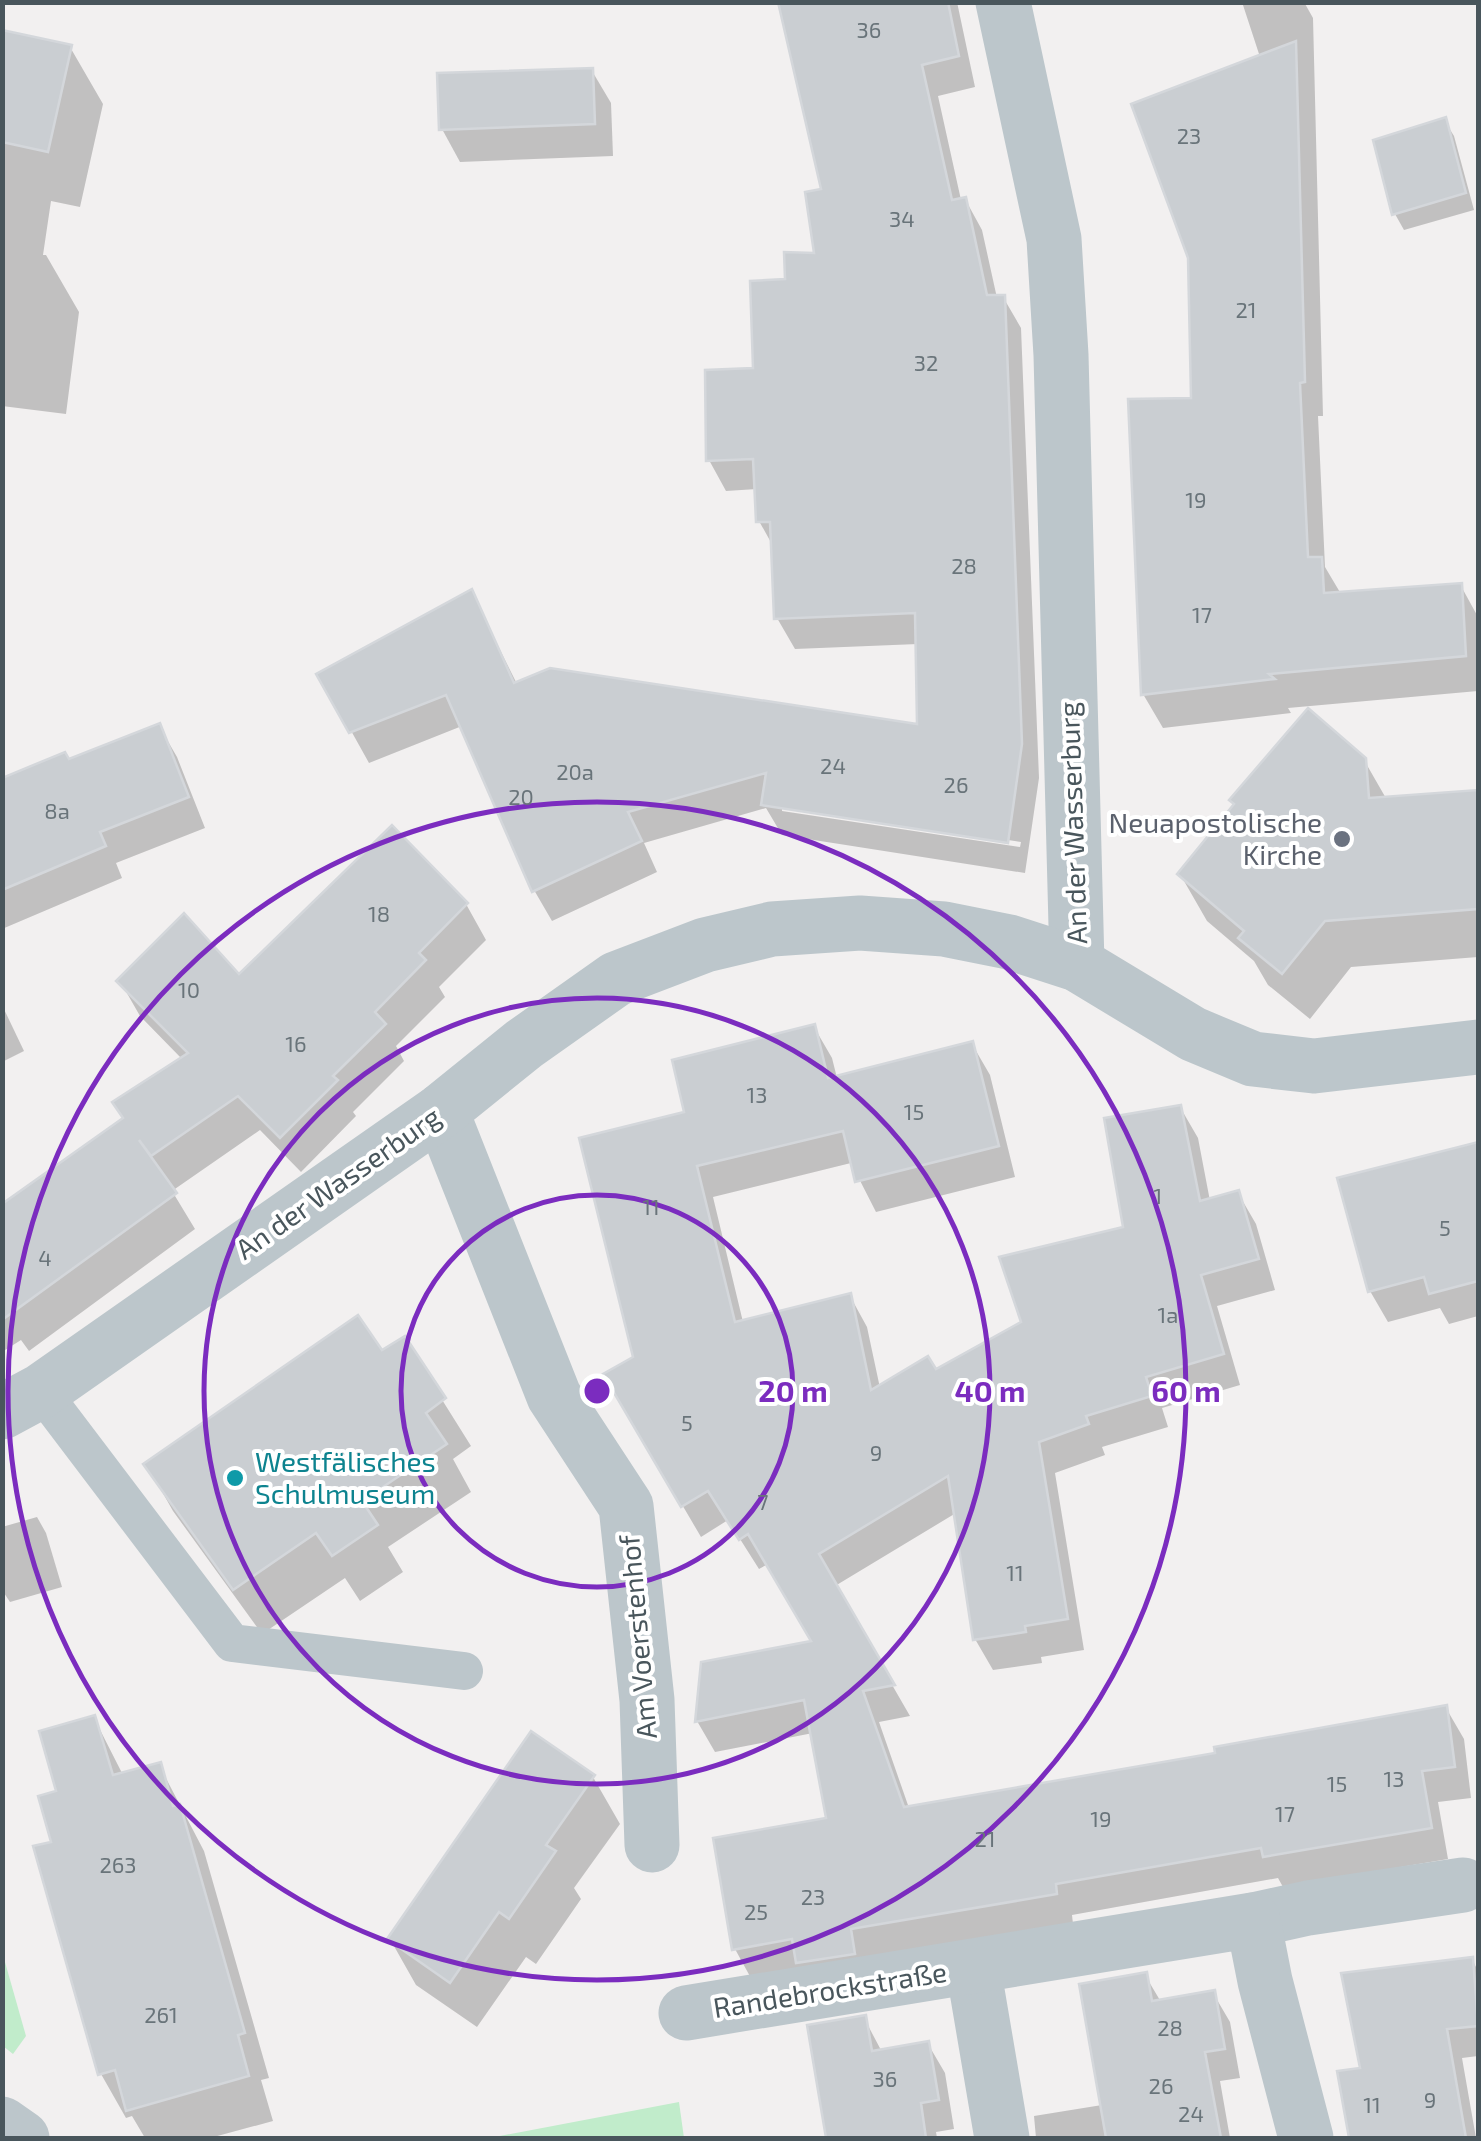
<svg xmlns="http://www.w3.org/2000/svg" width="1481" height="2141" viewBox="0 0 1481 2141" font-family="'Exo 2',sans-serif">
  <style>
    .green { fill: #c1eccb }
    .shadow { fill: #0003; fill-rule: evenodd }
    .building { fill: #caced2; stroke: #d4d7db; stroke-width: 2.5 }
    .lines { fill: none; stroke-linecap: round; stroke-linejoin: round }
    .lane { stroke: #bcc6cb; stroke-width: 38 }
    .street { stroke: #bcc6cb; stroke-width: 55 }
    .ring { fill: none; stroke: #7b2cbf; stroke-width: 5 }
    .worship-dot { fill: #6b7280; stroke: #fff; stroke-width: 4 }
    .culture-dot { fill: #0f9aa8; stroke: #fff; stroke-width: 4 }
    .labels { text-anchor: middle; stroke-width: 8; stroke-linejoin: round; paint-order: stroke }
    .number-label { font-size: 22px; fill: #69747a }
    .street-label { font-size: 28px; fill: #49565c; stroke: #fff }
    .worship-label { font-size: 28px; fill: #5b616d; stroke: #fff; text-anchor: end }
    .culture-label { font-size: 28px; fill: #0d838f; stroke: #fff; text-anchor: start }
    .centre { fill: #7b2cbf; stroke: #fff; stroke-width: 5 }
    .ring-label { font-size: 30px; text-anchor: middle; font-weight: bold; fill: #7b2cbf; stroke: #fff; stroke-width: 8; stroke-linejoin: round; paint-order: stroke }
  </style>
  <rect width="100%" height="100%" fill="#f2f0f0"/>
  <g class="green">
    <path d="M3,1955L26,2036L13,2054L3,2046Z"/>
    <path d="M679,2102L684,2138H489Z"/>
  </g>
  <g class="shadow">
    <path d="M780,2H957L975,87L938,96L961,200L965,199L982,230L997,298L1003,297L1021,328L1039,778L1025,873L782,835L766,808L644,843L657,872L552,921L534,890L462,726L369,763L320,675L471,592L517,684L920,727L918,644L795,649L777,618L773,546L759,521L757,489L726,491L709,460L756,371L788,281L817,255L824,191ZM782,806L1021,842L1020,847L782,811Z"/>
    <path d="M1242,2H1304L1313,18L1323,416H1318L1325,567L1341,594L1461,586L1478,617V691L1288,708L1291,713L1163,728L1143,694L1194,400L1260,57Z"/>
    <path d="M2,32L70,47L103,104L80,207L51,201L43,255H46L79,312L66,414L2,406Z"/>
    <path d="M592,71L611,103L613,156L460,162L442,129Z"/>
    <path d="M1444,120L1454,136L1474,210L1404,230L1395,214Z"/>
    <path d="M159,726L177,757L205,828L116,863L122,878L2,929V781L68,762Z"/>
    <path d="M1364,760L1387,800L1478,792V957L1351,967L1310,1019L1268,985L1254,961L1207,921L1180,874Z"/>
    <path d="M466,904L486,940L439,987L445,997L396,1046L404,1061L353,1112L356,1116L301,1172L260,1130L172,1191L195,1229L29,1351L21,1340L2,1352V1207L125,1119L182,1059L140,1016L120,981L238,978Z"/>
    <path d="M2,1005L24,1051L2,1062Z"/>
    <path d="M814,1027L832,1058L837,1078L972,1044L990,1075L1015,1177L876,1212L851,1163L713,1197L743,1322L850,1296L867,1327L880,1388L935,1372L1024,1323L1126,1229L1180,1107L1198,1138L1210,1201L1238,1193L1256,1224L1275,1290L1217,1306L1240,1385L1162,1408L1168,1427L1102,1447L1105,1455L1055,1473L1084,1650L1041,1657L1042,1663L993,1670L975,1639L956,1513L835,1586L910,1716L879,1722L909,1808L1218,1755L1446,1708L1464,1739L1471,1798L1438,1802L1448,1859L1283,1887L1278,1878L1072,1915L1073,1924L752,1980L735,1949L829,1820L813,1733L715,1752L697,1721L814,1643L768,1564L759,1569L728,1520L701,1537L606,1375L636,1358L688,1113Z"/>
    <path d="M1478,1144V1316L1449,1324L1440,1308L1388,1322L1370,1291L1340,1180Z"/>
    <path d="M404,1339L471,1446L453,1459L471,1492L388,1547L403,1572L360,1601L345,1578L262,1634L173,1511L147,1465L381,1354Z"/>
    <path d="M37,1517L46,1533L62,1587L10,1602L2,1590V1527Z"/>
    <path d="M94,1718L123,1775L159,1765L204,1851L269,2078L261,2080L273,2121L210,2138H145L132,2116L126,2118L101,2074L54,1843L59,1793Z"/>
    <path d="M593,1777L620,1824L574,1888L581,1899L536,1964L526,1957L477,2027L416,1985L390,1939Z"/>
    <path d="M1472,1959L1478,1971V2056L1462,2058L1476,2138H1352L1340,2073L1363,2070Z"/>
    <path d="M1145,1975L1161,2002L1213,1993L1230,2022L1240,2078L1220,2081L1230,2138H1036L1034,2116L1102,2105Z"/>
    <path d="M864,2018L882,2052L928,2044L945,2073L954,2129L936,2132L937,2138H829L810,2027Z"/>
  </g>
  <g class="building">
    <path d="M778,2H948L959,56L922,65L952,200L966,197L987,295H1005L1022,744L1008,843L761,805L766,773L628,812L642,841L532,892L446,695L349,733L316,674L472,589L514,683L550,668L917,724L915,613L774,619L770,522H756L753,459L706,461L705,370L753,368L750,281L785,279L784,252L814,253L805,192L821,189Z"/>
    <path d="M2,30L72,45L48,152L2,142Z"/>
    <path d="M1296,41L1305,382L1300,383L1308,557H1322L1324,593L1462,583L1466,656L1269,674L1275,679L1141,695L1128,399L1191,398L1188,258L1131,104Z"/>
    <path d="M593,68L595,124L439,130L437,73Z"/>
    <path d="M1446,117L1466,193L1392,215L1373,140Z"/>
    <path d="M1308,708L1366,758L1369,798L1478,790V909L1325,921L1282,974L1238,938L1244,931L1177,874L1234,804L1229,800Z"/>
    <path d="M160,723L189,797L100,832L106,846L2,890V778L65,752L69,759Z"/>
    <path d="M392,825L468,903L419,953L426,960L375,1012L386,1024L333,1076L338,1080L280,1138L238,1096L151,1156L139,1140L177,1193L2,1320V1204L123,1118L112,1102L188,1053L116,981L184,913L239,974Z"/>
    <path d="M815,1024L828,1078L973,1041L999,1146L855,1182L843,1131L697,1166L735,1322L851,1293L871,1390L928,1356L936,1369L1021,1322L999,1257L1123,1227L1104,1118L1181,1105L1200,1201L1239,1190L1259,1259L1201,1275L1224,1354L1146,1377L1152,1396L1086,1416L1089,1424L1039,1442L1068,1619L1025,1626L1026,1632L973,1640L948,1476L819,1554L895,1685L863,1691L904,1807L1215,1753L1214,1747L1447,1705L1455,1767L1422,1771L1432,1828L1263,1857L1261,1848L1056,1884L1057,1894L851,1929L855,1954L796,1963L792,1939L732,1950L713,1838L826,1818L804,1700L695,1722L701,1662L811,1641L748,1534L739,1540L708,1491L681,1507L603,1374L633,1357L579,1138L684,1112L672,1060Z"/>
    <path d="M1478,1142V1281L1429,1294L1424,1277L1368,1292L1337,1178Z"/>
    <path d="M358,1315L382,1350L405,1336L446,1398L426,1413L447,1444L362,1501L378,1525L332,1556L316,1533L233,1590L143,1464Z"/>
    <path d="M95,1715L113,1775L161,1762L173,1806L180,1804L245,2033L238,2035L249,2076L126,2111L115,2070L98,2075L33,1846L51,1842L38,1796L56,1791L39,1731Z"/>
    <path d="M531,1731L595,1775L546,1845L556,1851L509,1919L499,1912L450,1983L387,1939Z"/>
    <path d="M1473,1957L1478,2026L1447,2029L1466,2138H1349L1337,2071L1360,2068L1341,1973Z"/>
    <path d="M1147,1972L1152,2001L1215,1990L1225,2049L1205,2052L1221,2138H1106L1079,1984Z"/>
    <path d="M866,2015L872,2051L929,2041L939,2100L921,2103L926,2138H826L807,2025Z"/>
  </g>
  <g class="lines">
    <path class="lane" d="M41,1391L232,1643L464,1671"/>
    <g class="street">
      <path d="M1003,2L1054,239L1061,355L1077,964"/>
      <path d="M441,1111L554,1396L626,1506L647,1700L652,1845"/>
      <path d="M2,1412L41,1391L441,1111L524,1044L616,979L705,945L772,929L860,923L944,929L1009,942L1077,964L1193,1034L1253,1059L1314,1066L1478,1047"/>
      <path d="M1253,1920L1308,1908L1463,1885"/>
      <path d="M973,1967L1002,2138"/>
      <path d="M686,2013L1253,1920L1265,1981L1306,2138"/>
      <path d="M2,2124L22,2138"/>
    </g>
  </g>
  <g class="ring">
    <circle cx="597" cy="1391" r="196"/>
    <circle cx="597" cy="1391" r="393"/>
    <circle cx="597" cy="1391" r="589"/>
  </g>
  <circle class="worship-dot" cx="1342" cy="839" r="10"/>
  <circle class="culture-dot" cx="235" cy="1478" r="10"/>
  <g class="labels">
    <g class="number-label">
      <text x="869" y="38">36</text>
      <text x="1189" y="144">23</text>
      <text x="902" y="227">34</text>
      <text x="1246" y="318">21</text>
      <text x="926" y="371">32</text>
      <text x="1196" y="508">19</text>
      <text x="964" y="574">28</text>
      <text x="1202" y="623">17</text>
      <text x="833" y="774">24</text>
      <text x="575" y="780">20a</text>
      <text x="956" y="793">26</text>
      <text x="521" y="805">20</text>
      <text x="57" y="819">8a</text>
      <text x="379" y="922">18</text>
      <text x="189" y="998">10</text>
      <text x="296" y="1052">16</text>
      <text x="757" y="1103">13</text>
      <text x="914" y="1120">15</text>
      <text x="1158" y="1204">1</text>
      <text x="651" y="1215">11</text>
      <text x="1445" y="1236">5</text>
      <text x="45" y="1266">4</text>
      <text x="1168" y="1323">1a</text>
      <text x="687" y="1431">5</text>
      <text x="876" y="1461">9</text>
      <text x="763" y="1510">7</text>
      <text x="1015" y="1581">11</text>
      <text x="1394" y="1787">13</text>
      <text x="1337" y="1792">15</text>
      <text x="1285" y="1822">17</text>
      <text x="1101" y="1827">19</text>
      <text x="985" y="1847">21</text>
      <text x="118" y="1873">263</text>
      <text x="813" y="1905">23</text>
      <text x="756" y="1920">25</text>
      <text x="161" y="2023">261</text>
      <text x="1170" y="2036">28</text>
      <text x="885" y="2087">36</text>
      <text x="1161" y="2094">26</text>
      <text x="1430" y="2108">9</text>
      <text x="1372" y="2113">11</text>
      <text x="1191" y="2122">24</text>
    </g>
    <g class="street-label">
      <text transform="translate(1073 823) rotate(-92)" y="10">An der Wasserburg</text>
      <text transform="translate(338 1183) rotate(-35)" y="10">An der Wasserburg</text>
      <text transform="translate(638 1637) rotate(-95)" y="10">Am Voerstenhof</text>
      <text transform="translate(830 1990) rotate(-9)" y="10">Randebrockstraße</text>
    </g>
    <g class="worship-label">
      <text x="1322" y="833">Neuapostolische<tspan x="1322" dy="32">Kirche</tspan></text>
    </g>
    <g class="culture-label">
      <text x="255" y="1472">Westfälisches<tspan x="255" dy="32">Schulmuseum</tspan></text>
    </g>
  </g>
  <circle cx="597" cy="1391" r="15" class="centre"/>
  <g class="ring-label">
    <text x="793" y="1402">20 m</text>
    <text x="990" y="1402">40 m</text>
    <text x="1186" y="1402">60 m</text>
  </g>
  <rect width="1481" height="2141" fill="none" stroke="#49565c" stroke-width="10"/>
</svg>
